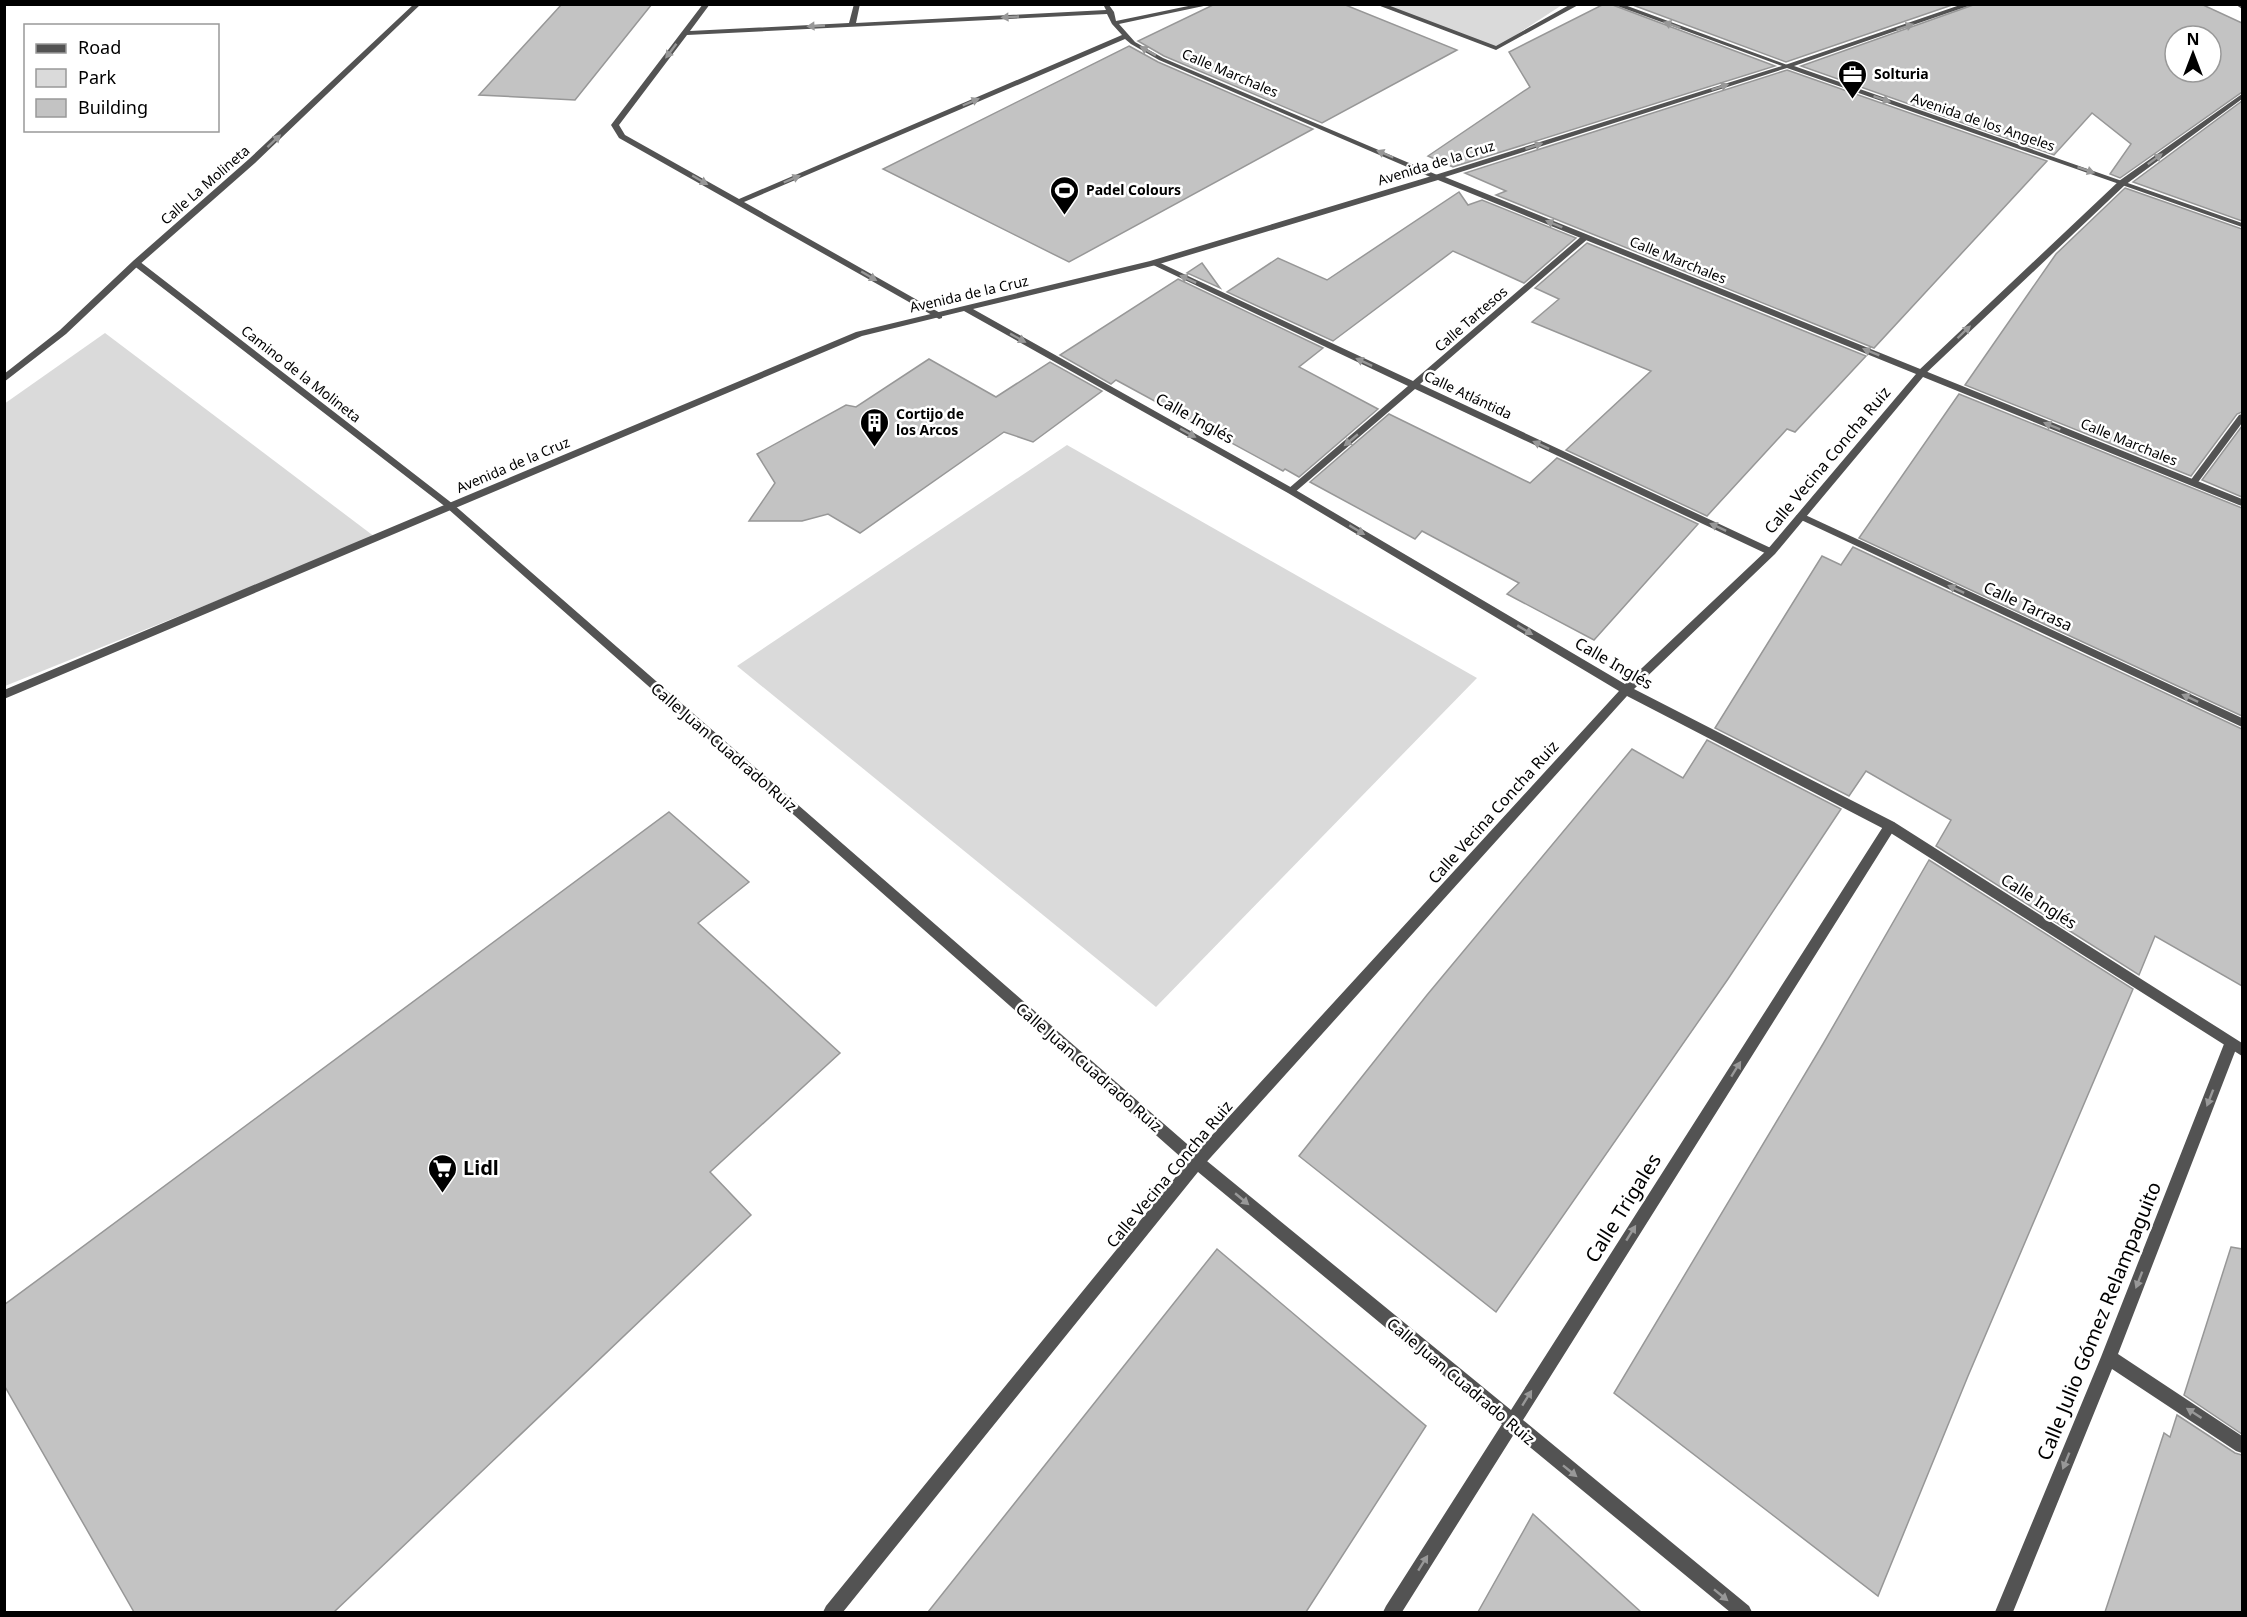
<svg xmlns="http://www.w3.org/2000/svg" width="2247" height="1617" viewBox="0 0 2247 1617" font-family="'Noto Sans',sans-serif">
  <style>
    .green { fill: #dadada }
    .building { fill: #c3c3c3; stroke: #979797; stroke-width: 1.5; fill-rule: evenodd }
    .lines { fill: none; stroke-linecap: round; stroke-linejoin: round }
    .minor { fill: #535353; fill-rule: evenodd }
    .tertiary { fill: #535353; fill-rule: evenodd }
    .oneway { fill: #989898 }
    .labels { text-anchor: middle; stroke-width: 5; stroke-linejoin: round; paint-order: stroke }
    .far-street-label { font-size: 14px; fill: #000; stroke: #fff }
    .far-poi-label { font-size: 14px; font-weight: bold; fill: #000; stroke: #fff; text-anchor: start }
    .street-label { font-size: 16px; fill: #000; stroke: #fff }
    .near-poi-label { font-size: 20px; font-weight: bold; fill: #000; stroke: #fff; text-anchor: start }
    .near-street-label { font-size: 20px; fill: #000; stroke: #fff }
  </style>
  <rect width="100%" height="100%" fill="#fff"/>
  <g class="green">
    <path d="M1378,5H1562L1496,48Z"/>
    <path d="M105,333L375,537L5,686L4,404Z"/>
    <path d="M1067,445L1477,678L1156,1007L737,666Z"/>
  </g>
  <g class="building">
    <path d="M562,4H652L575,100L479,95Z"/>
    <path d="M1215,4H1343L1457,50L1322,123L1164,56L1138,41Z"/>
    <path d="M1604,4H1610L1775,66L1453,167L1428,156L1530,87L1509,52Z"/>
    <path d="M1630,4H1955L1786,62Z"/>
    <path d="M1976,4H2201L2242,23V92L2120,178L2110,174L2131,144L2092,113L2054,155L1801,66ZM2175,36H2211V72H2175Z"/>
    <path d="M1129,46L1158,62L1313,129L1069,262L883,169Z"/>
    <path d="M1787,70L2047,161L1874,348L1496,195L1506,191L1465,173Z"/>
    <path d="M2242,101V221L2133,182Z"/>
    <path d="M2125,188L2242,229V412L2237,414L2191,476L1965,385L2056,254Z"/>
    <path d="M1459,192L1468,205L1482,200L1576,238L1524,283L1453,251L1333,341L1227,292L1278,258L1327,280Z"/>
    <path d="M1587,243L1866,356L1795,432L1787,429L1707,516L1566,450L1651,371L1532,322L1559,299L1535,288Z"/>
    <path d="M1202,263L1220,288L1187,273Z"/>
    <path d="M1178,279L1323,348L1299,367L1378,409L1299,477L1285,469L1283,471L1116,380L1111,384L1060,355Z"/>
    <path d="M929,359L996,397L1050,362L1102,391L1033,442L1004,432L860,533L828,514L802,521H749L775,483L757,454L846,405L856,407Z"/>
    <path d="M1959,394L2242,508V716L1859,538Z"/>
    <path d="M1389,414L1530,483L1557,458L1698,524L1594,640L1507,594L1519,583L1422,531L1415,539L1310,482Z"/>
    <path d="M2242,426V497L2202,480Z"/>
    <path d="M1853,547L2242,729V986L2155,936L2139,975L1936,846L1951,820L1866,771L1849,796L1715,728L1822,556L1841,565Z"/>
    <path d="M1707,740L1841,809L1728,979L1496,1312L1299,1156L1427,995L1632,749L1683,778Z"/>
    <path d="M669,812L749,882L698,923L840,1053L710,1172L751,1215L334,1612H134L4,1385V1305Z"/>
    <path d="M1929,860L2133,989L1968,1376L1878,1596L1614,1393L1823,1044Z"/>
    <path d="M2231,1247L2242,1249V1434L2184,1395Z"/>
    <path d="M1217,1249L1426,1426L1306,1612H928Z"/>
    <path d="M2177,1415L2235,1453L2242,1455V1612H2105L2164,1433L2170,1437Z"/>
    <path d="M1533,1514L1641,1612H1478Z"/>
  </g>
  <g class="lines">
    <g class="minor">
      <path d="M703,4H710L690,31L849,23L854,4H860L856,23L1106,10L1104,6L1105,4L1109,5L1114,12L1116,21L1198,4H1213L1119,24L1135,42L1163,58L1442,177L1435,179L1159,60L1131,44L1125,39L744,202L942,314V318L939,319L619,138L611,125ZM1107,14L1112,24L1122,35L739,199L625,135L619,125L687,35Z"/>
      <path d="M1375,4H1385L1496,46L1571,4H1580L1496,50Z"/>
      <path d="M1612,4H1622L1790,66L1785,67Z"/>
      <path d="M2242,94V99L2125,185L1924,375H1918V371L2119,181Z"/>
      <path d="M1583,235L1590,237L1420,384L1775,550V554H1767L1415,389L1294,493H1288V489L1408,386L1149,263L1156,261L1413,381Z"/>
      <path d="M133,261H139L453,504L1202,1157L1511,1410L1886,822H1894L1896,826L1894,830L1523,1420L1749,1606L1752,1612H1730L1514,1434L1402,1612H1383L1386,1606L1502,1424L1192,1167L447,508L133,265Z"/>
      <path d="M2242,414V423L2196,485H2190V481L2239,415Z"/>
      <path d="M1801,513L2242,718V727L1797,518L1796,516Z"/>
      <path d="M2231,1038L2236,1040L2238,1044L2118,1354L2242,1436V1453L2236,1451L2112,1369L2013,1612H1995L2101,1357L2224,1044L2226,1040Z"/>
    </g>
    <g class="tertiary">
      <path d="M414,4H421L255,163L139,265L66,334L4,382V374L60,330L133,261L249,159Z"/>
      <path d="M1963,4H1974L1794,66L2242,223V227L1787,68L1445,177L2242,499V506L2239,505L1923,377L1775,554L1634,689L1894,822L2242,1043V1056L1886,830L1627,696L1202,1167L843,1612H823L826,1606L1192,1157L1619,691L1288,493L964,311L862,336L4,699V690L856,332L1150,261L1435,175L1785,65ZM1438,180L1916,374L1767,550L1625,684L1294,489L973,309L1156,265Z"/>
      <path d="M2235,4H2242V9Z"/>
    </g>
  </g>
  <defs><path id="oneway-solid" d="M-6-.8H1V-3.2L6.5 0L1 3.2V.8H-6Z" transform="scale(1.5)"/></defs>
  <g class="oneway">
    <use href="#oneway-solid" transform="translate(1010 17) rotate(177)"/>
    <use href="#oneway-solid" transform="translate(1672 25) rotate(-160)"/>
    <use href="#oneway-solid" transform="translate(816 26) rotate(177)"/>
    <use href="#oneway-solid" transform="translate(1905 27) rotate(-19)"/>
    <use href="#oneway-solid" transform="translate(671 51) rotate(127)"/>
    <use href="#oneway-solid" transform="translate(1148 51) rotate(-151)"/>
    <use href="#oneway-solid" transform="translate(1720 87) rotate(-18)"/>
    <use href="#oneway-solid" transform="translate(1882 99) rotate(19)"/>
    <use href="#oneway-solid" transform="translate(971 102) rotate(-23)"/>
    <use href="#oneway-solid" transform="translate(274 141) rotate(-43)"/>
    <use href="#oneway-solid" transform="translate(1534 146) rotate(-18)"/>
    <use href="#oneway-solid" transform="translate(1385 154) rotate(-157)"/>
    <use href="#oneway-solid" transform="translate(2155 159) rotate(-36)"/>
    <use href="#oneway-solid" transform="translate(2086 170) rotate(19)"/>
    <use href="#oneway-solid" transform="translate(792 179) rotate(-23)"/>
    <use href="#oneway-solid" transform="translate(700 180) rotate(30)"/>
    <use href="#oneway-solid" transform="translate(1554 224) rotate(-158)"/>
    <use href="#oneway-solid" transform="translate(869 276) rotate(30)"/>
    <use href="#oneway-solid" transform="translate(1188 279) rotate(-155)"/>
    <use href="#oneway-solid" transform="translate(1964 332) rotate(-44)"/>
    <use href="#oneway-solid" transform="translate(1018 338) rotate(29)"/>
    <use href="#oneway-solid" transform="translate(1871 352) rotate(-158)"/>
    <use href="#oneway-solid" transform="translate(1364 362) rotate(-155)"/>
    <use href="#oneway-solid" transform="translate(2052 426) rotate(-158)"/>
    <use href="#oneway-solid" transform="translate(1188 433) rotate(29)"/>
    <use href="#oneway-solid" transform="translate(1351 440) rotate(140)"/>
    <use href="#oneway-solid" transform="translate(1541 445) rotate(-155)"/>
    <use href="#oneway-solid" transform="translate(1718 527) rotate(-155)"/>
    <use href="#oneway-solid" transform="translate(1357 530) rotate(31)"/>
    <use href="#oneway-solid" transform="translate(1956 589) rotate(-155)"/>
    <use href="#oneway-solid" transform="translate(1525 630) rotate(31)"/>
    <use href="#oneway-solid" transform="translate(2190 698) rotate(-155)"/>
    <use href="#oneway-solid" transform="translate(1736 1069) rotate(-58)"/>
    <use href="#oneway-solid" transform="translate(2210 1098) rotate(111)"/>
    <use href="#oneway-solid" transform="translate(1242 1199) rotate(40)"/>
    <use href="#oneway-solid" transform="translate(1631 1233) rotate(-58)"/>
    <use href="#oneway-solid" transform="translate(2139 1280) rotate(111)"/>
    <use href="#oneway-solid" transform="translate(1527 1398) rotate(-58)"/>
    <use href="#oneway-solid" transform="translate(2194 1413) rotate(-147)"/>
    <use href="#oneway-solid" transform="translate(2066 1461) rotate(112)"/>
    <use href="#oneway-solid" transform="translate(1570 1471) rotate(39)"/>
    <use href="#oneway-solid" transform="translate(1423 1563) rotate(-58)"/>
    <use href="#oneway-solid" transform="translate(1721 1595) rotate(39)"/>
  </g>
  <defs>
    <symbol id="office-pin" viewBox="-11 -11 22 30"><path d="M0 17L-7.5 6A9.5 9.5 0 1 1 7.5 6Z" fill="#000" stroke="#fff"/><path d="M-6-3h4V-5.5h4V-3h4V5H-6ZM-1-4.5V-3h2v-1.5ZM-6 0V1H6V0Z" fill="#fff"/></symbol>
    <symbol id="stadium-pin" viewBox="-11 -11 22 30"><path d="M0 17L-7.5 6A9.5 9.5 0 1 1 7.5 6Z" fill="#000" stroke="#fff"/><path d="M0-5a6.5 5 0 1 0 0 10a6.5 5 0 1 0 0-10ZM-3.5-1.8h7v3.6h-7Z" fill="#fff"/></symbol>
    <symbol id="building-pin" viewBox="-11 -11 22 30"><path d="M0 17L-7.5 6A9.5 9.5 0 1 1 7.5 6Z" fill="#000" stroke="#fff"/><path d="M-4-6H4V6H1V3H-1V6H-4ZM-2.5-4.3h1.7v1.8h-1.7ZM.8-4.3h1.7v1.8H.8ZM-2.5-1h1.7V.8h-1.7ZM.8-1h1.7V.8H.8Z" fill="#fff"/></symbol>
    <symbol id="supermarket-pin" viewBox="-11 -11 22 30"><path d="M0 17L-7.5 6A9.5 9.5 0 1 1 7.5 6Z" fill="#000" stroke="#fff"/><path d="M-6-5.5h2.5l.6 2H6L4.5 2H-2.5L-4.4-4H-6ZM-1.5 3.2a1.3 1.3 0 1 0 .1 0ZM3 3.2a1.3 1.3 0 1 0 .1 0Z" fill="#fff"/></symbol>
  </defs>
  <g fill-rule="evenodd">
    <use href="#office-pin" x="1836" y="58" width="33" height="45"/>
    <use href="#stadium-pin" x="1048" y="174" width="33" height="45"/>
    <use href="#building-pin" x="858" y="406" width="33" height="45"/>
    <use href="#supermarket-pin" x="426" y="1152" width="33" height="45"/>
  </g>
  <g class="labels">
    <g class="far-street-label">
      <text transform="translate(1230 73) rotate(23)" y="5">Calle Marchales</text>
      <text transform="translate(1983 122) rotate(19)" y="5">Avenida de los Angeles</text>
      <text transform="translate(1436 163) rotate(-17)" y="5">Avenida de la Cruz</text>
      <text transform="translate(205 185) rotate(-41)" y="5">Calle La Molineta</text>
      <text transform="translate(1678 260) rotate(22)" y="5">Calle Marchales</text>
      <text transform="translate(969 294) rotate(-13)" y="5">Avenida de la Cruz</text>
      <text transform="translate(1471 319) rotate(-41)" y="5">Calle Tartesos</text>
      <text transform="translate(301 374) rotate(38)" y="5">Camino de la Molineta</text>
      <text transform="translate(1468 395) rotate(25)" y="5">Calle Atlántida</text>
      <text transform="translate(2129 442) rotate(22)" y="5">Calle Marchales</text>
      <text transform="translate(513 465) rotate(-23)" y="5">Avenida de la Cruz</text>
    </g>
    <g class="far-poi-label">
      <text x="1874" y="79">Solturia</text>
      <text x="1086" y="195">Padel Colours</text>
      <text x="896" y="419">Cortijo de<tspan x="896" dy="16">los Arcos</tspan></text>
    </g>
    <g class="street-label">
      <text transform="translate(1195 418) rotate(29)" y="6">Calle Inglés</text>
      <text transform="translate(1827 460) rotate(-50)" y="6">Calle Vecina Concha Ruiz</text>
      <text transform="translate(2028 606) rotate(25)" y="6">Calle Tarrasa</text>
      <text transform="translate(1614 663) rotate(30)" y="6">Calle Inglés</text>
      <text transform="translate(724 747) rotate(41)" y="6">Calle Juan Cuadrado Ruiz</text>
      <text transform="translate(1493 812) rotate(-48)" y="6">Calle Vecina Concha Ruiz</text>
      <text transform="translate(2039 901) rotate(33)" y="6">Calle Inglés</text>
      <text transform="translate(1089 1067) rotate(41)" y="6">Calle Juan Cuadrado Ruiz</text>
      <text transform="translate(1169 1174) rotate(-50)" y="6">Calle Vecina Concha Ruiz</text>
      <text transform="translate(1461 1381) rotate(40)" y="6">Calle Juan Cuadrado Ruiz</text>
    </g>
    <g class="near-poi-label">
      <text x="463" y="1175">Lidl</text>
    </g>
    <g class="near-street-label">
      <text transform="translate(1623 1208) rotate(-58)" y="7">Calle Trigales</text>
      <text transform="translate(2099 1321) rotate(-68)" y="7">Calle Julio Gómez Relampaguito</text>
    </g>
  </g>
  <rect width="2247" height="1617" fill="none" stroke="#000000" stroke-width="12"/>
  <rect x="24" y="24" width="195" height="108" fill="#ffffff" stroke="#999999" stroke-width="1.5"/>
  <rect x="36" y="44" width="30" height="9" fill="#535353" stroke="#999999" stroke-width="1.5"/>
  <text x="78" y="54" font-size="18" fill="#000000">Road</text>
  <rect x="36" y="69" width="30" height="18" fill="#dadada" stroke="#999999" stroke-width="1.5"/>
  <text x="78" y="84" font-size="18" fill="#000000">Park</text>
  <rect x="36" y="99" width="30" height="18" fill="#c3c3c3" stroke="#999999" stroke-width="1.5"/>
  <text x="78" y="114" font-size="18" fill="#000000">Building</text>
  <g transform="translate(2193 54)"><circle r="28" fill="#ffffff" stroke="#999999" stroke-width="1.5"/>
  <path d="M0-4.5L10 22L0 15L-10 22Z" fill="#000000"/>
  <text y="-9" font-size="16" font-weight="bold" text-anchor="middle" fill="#000000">N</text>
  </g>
</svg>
